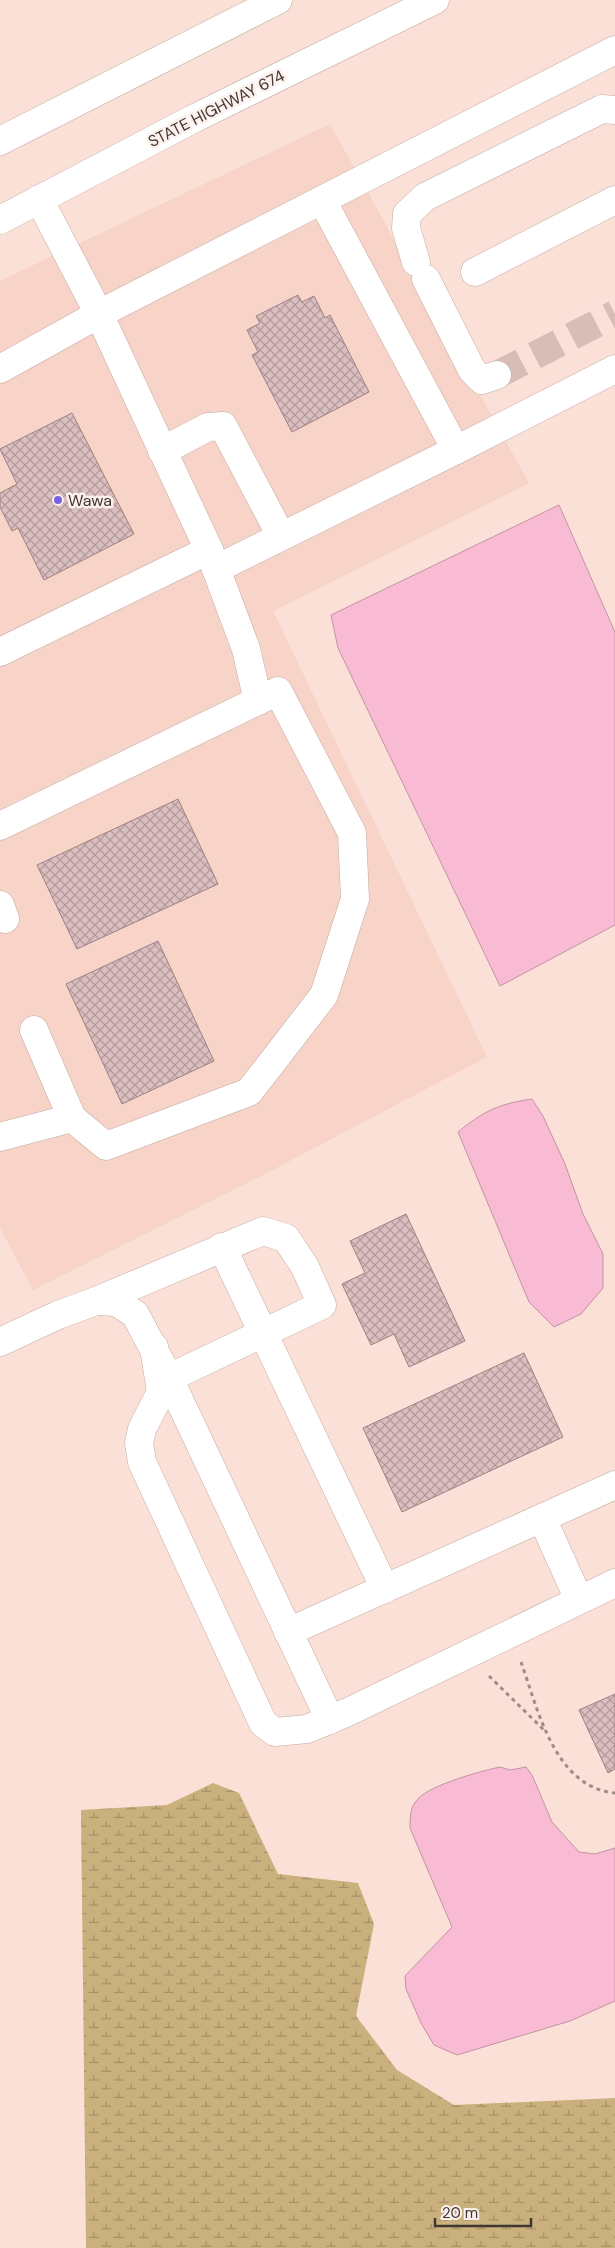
<svg xmlns="http://www.w3.org/2000/svg" width="615" height="2248" viewBox="0 0 615 2248" font-family="'DM Sans',sans-serif">
  <style>
    .built { fill: #f7d3c8 }
    .wetland { fill: url(#wetland-marsh) }
    .water { fill: #f9bbd3; stroke: #c293a3 }
    .building { fill: url(#building-cross-hatch); stroke: #9d8283 }
    .lines { fill: none; stroke-linecap: round; stroke-linejoin: round }
    .minor-tunnel { stroke: #d6beb6; stroke-width: 28; stroke-dasharray: 28 14; stroke-linecap: butt }
    .minor-casing { stroke: #c5aaa2; stroke-width: 29 }
    .major-casing { stroke: #c5aaa2; stroke-width: 29 }
    .path { stroke: #9f8c86; stroke-width: 3; stroke-dasharray: 4 4; stroke-linecap: butt }
    .minor { stroke: #fff; stroke-width: 28 }
    .major { stroke: #fff; stroke-width: 28 }
    .poi-dot { fill: #7464de; stroke: #fcf1ed; stroke-width: 2 }
    .labels { text-anchor: middle; stroke-width: 5; stroke-linejoin: round; paint-order: stroke }
    .street-label { font-size: 16px; fill: #403632; stroke: #fcf1ed }
    .poi-label { font-size: 16px; fill: #403632; stroke: #fcf1ed; text-anchor: start }
  </style>
  <defs>
    <pattern id="wetland-marsh" width="20" height="14" patternUnits="userSpaceOnUse" patternTransform="scale(1.25)"><rect width="20" height="14" fill="#c9b07d"/><path d="M1 5h8M5 5V1M11 12h8M15 12V8" fill="none" stroke="#a59067"/></pattern>
    <pattern id="building-cross-hatch" width="8" height="8" patternUnits="userSpaceOnUse" patternTransform="scale(1.25)"><rect width="8" height="8" fill="#dbbebf"/><path d="M0 0l8 8M0 8l8-8" fill="none" stroke="#b39b9c"/></pattern>
  </defs>
  <rect width="100%" height="100%" fill="#fbe0d7"/>
  <path class="built" d="M330,124L529,483L273,611L487,1057L265,1174L33,1290L0,1228V281Z"/>
  <path class="wetland" d="M213,1783L239,1793L278,1874L358,1883L374,1924L356,2016L397,2070L454,2105L615,2098V2248H86L81,1810L167,1805Z"/>
  <g class="water">
    <path d="M559,505L615,632V925L500,986L338,648L331,615Z"/>
    <path d="M532,1099L543,1116L565,1164L583,1214L603,1254V1288L581,1314L554,1327L529,1302L458,1132C484,1111 498,1104 532,1099Z"/>
    <path d="M500,1767L510,1770L526,1767L532,1775L552,1822L579,1852L595,1854L615,1848V2001L570,2021L457,2055L434,2045L421,2023L406,1989L405,1976L452,1927L410,1828C410,1817 410,1807 418,1799C430,1785 481,1771 500,1767Z"/>
  </g>
  <g class="building">
    <path d="M298,295L302,302L314,296L325,318L330,315L369,392L292,432L252,355L258,352L247,330L260,323L256,316Z"/>
    <path d="M72,413L134,534L44,580L18,528L12,531L0,507V493L17,484L0,449Z"/>
    <path d="M178,799L218,884L77,949L37,865Z"/>
    <path d="M158,941L214,1061L122,1104L66,984Z"/>
    <path d="M406,1214L465,1341L409,1367L394,1334L371,1345L342,1284L365,1273L350,1241Z"/>
    <path d="M524,1353L563,1437L402,1512L363,1428Z"/>
    <path d="M615,1694V1769L608,1773L579,1710Z"/>
  </g>
  <g class="lines">
    <path class="minor-tunnel" d="M497,375L615,314"/>
    <defs>
      <g id="minor">
        <path d="M39,199L99,314L209,550L246,649L258,701"/>
        <path d="M416,262L406,228L407,214L425,197L602,109L615,110"/>
        <path d="M475,272L615,200"/>
        <path d="M426,279L472,370L482,380L497,375"/>
        <path d="M0,369L99,314L615,50"/>
        <path d="M456,450L615,369"/>
        <path d="M162,451L208,427L223,426L281,536"/>
        <path d="M216,569L456,450L322,200"/>
        <path d="M0,652L209,550"/>
        <path d="M0,826L278,691L352,833L355,899L324,995L249,1092L106,1146L72,1118L0,1137"/>
        <path d="M0,905L5,919"/>
        <path d="M34,1030L72,1118"/>
        <path d="M222,1247L385,1589"/>
        <path d="M96,1301L263,1231L286,1238L305,1267L322,1305L169,1378"/>
        <path d="M0,1342L58,1315L96,1301L116,1302L135,1314L169,1378L330,1720"/>
        <path d="M154,1347L161,1392L142,1429L139,1443L142,1462L263,1723L275,1732L307,1729L348,1712L615,1583"/>
        <path d="M542,1518L615,1485"/>
        <path d="M288,1632L542,1518L579,1600"/>
      </g>
      <g id="major">
        <path d="M0,141L278,0"/>
        <path d="M0,220L193,119L435,0"/>
      </g>
    </defs>
    <use href="#minor" class="minor-casing"/>
    <use href="#major" class="major-casing"/>
    <g class="path">
      <path d="M521,1662C538,1709 554,1787 615,1793"/>
      <path d="M489,1676L545,1731"/>
    </g>
    <use href="#minor" class="minor"/>
    <use href="#major" class="major"/>
  </g>
  <circle class="poi-dot" cx="58" cy="500" r="5"/>
  <g class="labels">
    <g class="street-label">
      <text transform="translate(216 108) rotate(-27)" y="6">STATE HIGHWAY 674</text>
    </g>
    <g class="poi-label">
      <text x="68" y="506">Wawa</text>
    </g>
  </g>
  <path d="M435 2218v8h96v-8" fill="none" stroke="#403632" stroke-width="2.5"/>
  <text x="442" y="2218" font-size="15" fill="#403632" stroke="#fcf1ed" stroke-width="4" paint-order="stroke">20 m</text>
</svg>
